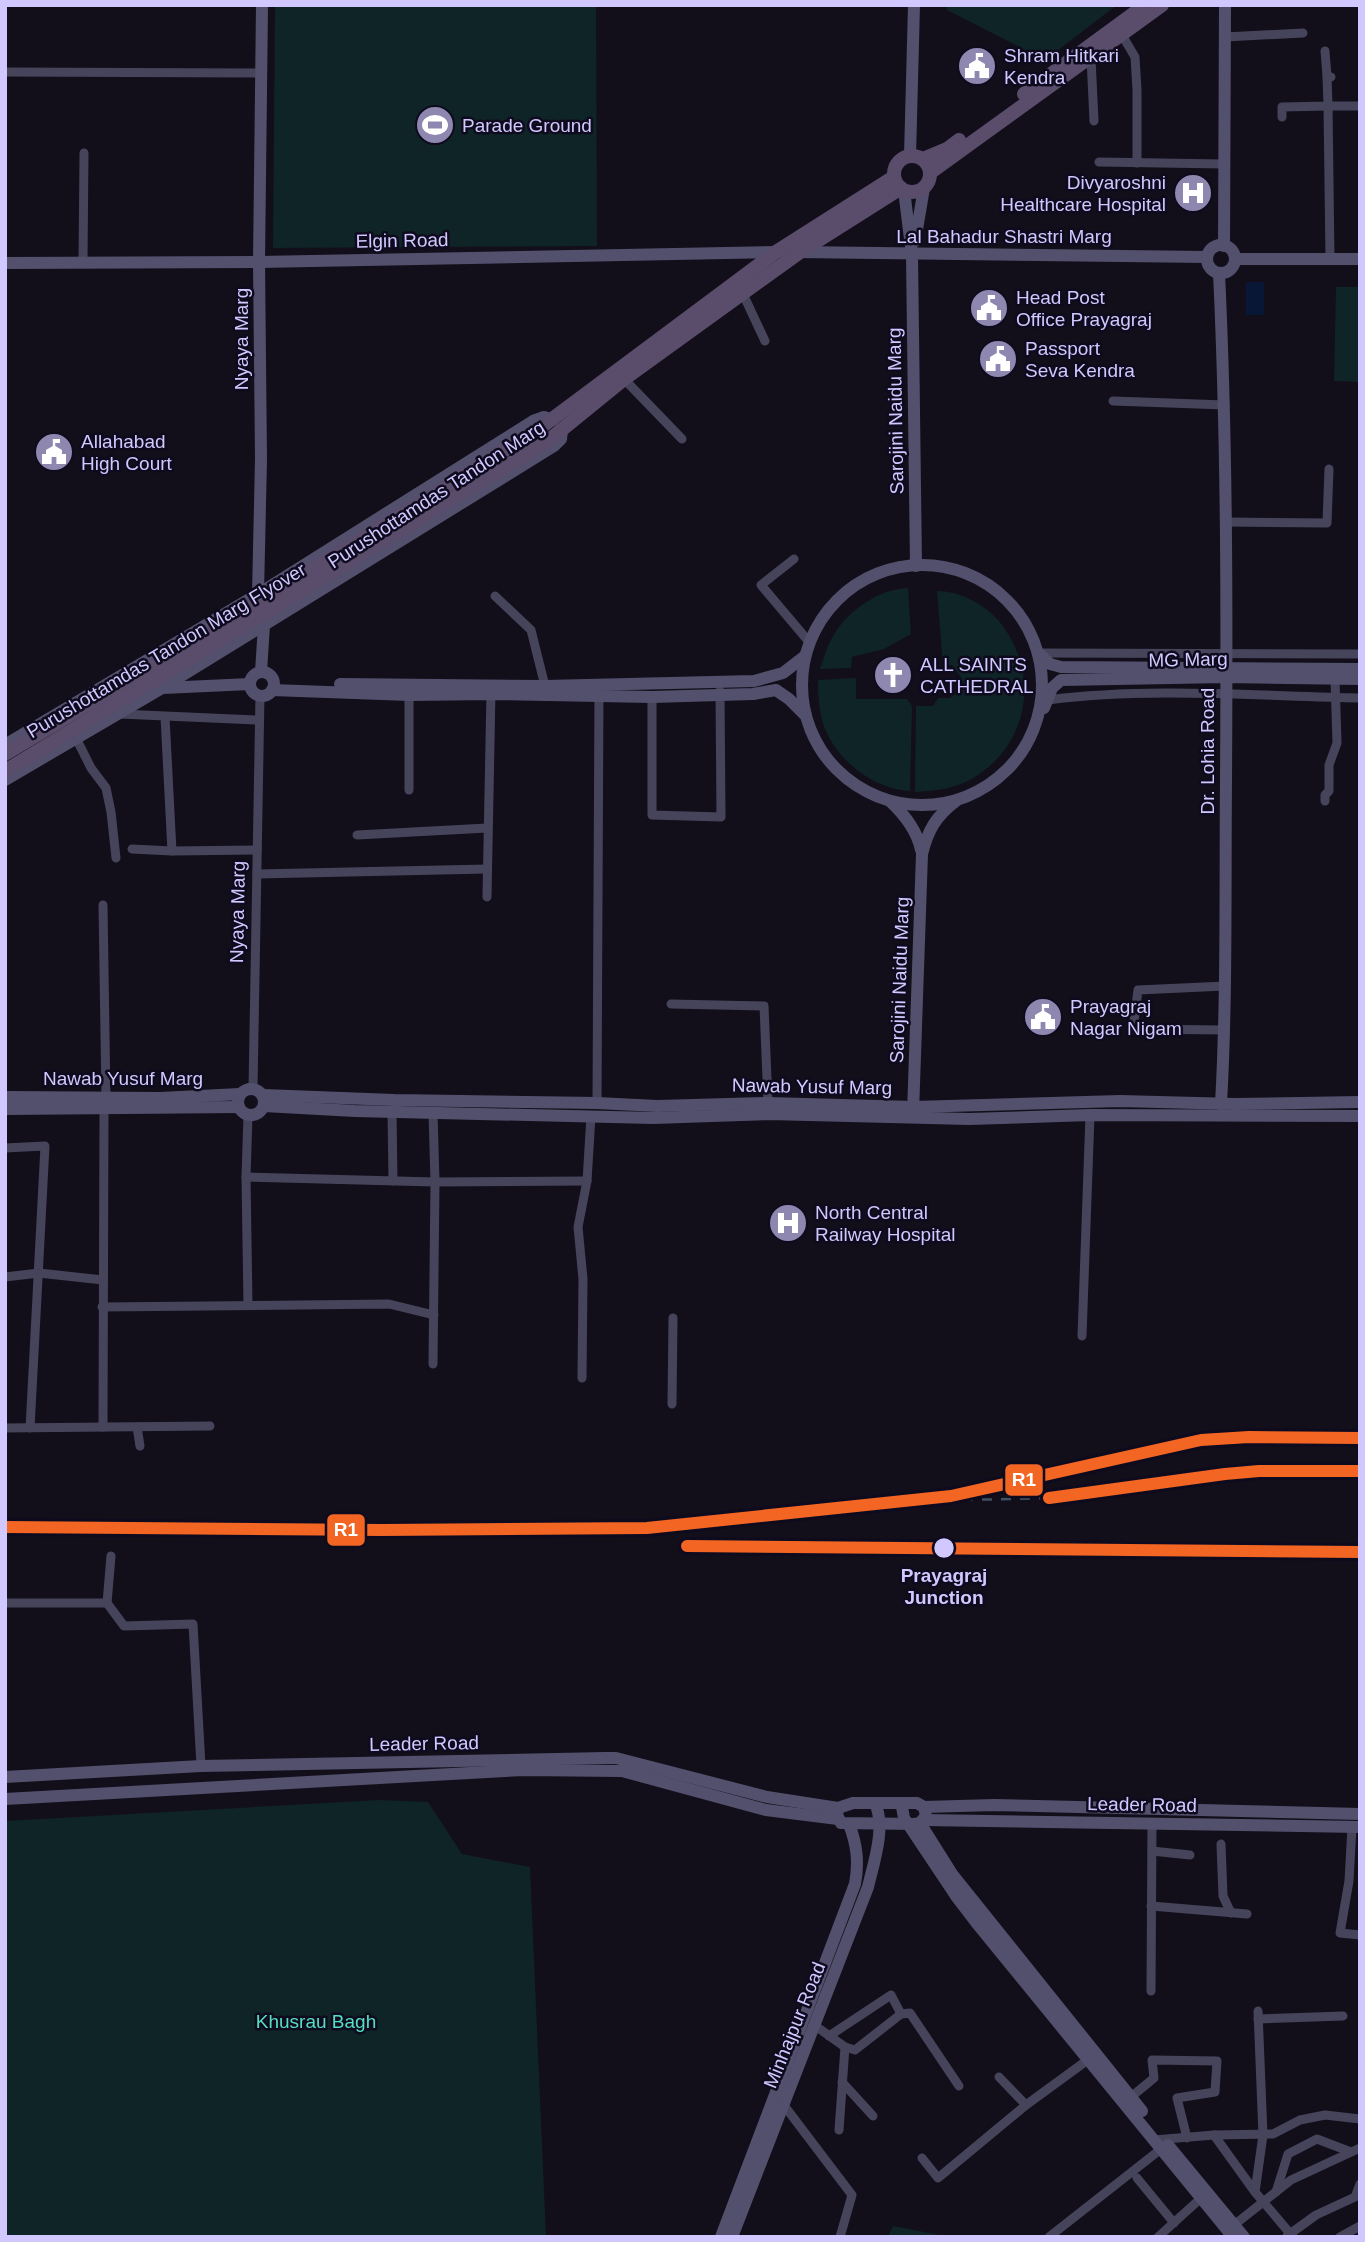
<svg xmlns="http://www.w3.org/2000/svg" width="1365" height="2242" viewBox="0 0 1365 2242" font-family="Arial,sans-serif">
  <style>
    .green { fill: #0f2426 }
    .water { fill: #091737 }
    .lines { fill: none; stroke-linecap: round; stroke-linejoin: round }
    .street { stroke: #46445b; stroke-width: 9 }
    .secondary { stroke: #53506e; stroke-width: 12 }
    .primary { stroke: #5a4d6c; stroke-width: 14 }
    .rail { stroke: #3f5263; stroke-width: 2.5; stroke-dasharray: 10 9; stroke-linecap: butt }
    .primary-bridge { stroke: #5a4d6c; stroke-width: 14 }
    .rail-1-casing { stroke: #0f0b1e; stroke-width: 18 }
    .rail-1 { stroke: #f26522; stroke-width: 12 }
    .stop-dot { fill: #d1c8ff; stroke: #0f0b1e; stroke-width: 2.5 }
    .labels { text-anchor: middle; stroke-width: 5; stroke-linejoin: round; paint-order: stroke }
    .poi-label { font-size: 19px; fill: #d1c8ff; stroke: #0f0b1e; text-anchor: start }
    .street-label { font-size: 19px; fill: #d1c8ff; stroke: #0f0b1e }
    .stop-label { font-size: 19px; font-weight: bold; fill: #d1c8ff; stroke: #0f0b1e }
    .park-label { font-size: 19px; fill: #54dfc2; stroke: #0f0b1e }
    .line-badge { stroke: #0f0b1e; stroke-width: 2.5 }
    .badge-label { font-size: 19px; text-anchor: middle; font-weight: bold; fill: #fff }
  </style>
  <rect width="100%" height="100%" fill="#120f1a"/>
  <g class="green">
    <path d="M275,5H596L597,246L273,248Z"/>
    <path d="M947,5H1117L1045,60L947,10Z"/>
    <path d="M1336,287H1360V382L1334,381Z"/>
    <path d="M908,588L911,634L884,649L852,657L851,668L820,669C824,657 828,643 835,633C850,609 880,589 908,588Z"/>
    <path d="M937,591C960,591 982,603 998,620C1042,672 1030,748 968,781C951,789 934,791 915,792L916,706H933L938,698H950L961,689V677L952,665H943Z"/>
    <path d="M856,678V699H907L912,706L910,791C874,789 839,762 825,729C819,713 818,696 818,680Z"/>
    <path d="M379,1800L428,1802L462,1854L530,1867L546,2237H5V1821Z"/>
    <path d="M893,2226L950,2237H888Z"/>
  </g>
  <rect class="water" x="1246" y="282" width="18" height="33"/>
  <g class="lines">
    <g class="street">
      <path d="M1122,35L1135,57L1137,90V163"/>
      <path d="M1225,37L1303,33"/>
      <path d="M1325,51L1327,76"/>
      <path d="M1091,58L1094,121"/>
      <path d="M5,72L261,73"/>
      <path d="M1282,117V107L1328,106L1327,76L1331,77"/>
      <path d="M1099,162L1224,164"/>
      <path d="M1330,259L1328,106H1360"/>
      <path d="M83,262L84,153"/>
      <path d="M743,294L765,341"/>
      <path d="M624,379L682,439"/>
      <path d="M1113,401L1225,405"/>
      <path d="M1225,522L1327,523L1329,469"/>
      <path d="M794,559L761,585L810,643"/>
      <path d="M495,596L531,630L545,686"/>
      <path d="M1038,653L1360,654"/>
      <path d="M652,697V815L721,817L720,691"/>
      <path d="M1048,700C1151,687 1256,696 1360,698"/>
      <path d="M120,714L258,720"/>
      <path d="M165,717L172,851"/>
      <path d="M76,738L91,768L106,788L111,812L116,858"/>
      <path d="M409,790V695"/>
      <path d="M1325,801V795L1329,791V765L1337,743L1335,679"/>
      <path d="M357,835L487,828"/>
      <path d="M132,849L172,851L257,850"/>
      <path d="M257,874L487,869"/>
      <path d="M487,897L491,691"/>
      <path d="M103,905L106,1099"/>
      <path d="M1225,986L1138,990L1133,1029L1225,1030"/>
      <path d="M671,1004L764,1006L768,1103"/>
      <path d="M253,1088L260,695"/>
      <path d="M597,1103L599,691"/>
      <path d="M392,1112L393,1181"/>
      <path d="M248,1115L246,1177L248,1305"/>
      <path d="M5,1148L45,1146L30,1428"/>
      <path d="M246,1177L435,1182L587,1181"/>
      <path d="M5,1277L39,1273L103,1280"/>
      <path d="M102,1307L389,1304L434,1315"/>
      <path d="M1082,1336L1090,1115"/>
      <path d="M433,1364L435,1182L433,1113"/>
      <path d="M582,1378L583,1279L578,1227L587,1181L591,1116"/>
      <path d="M672,1404L673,1318"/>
      <path d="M103,1427L104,1109"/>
      <path d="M137,1427L140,1446"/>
      <path d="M5,1428L210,1426"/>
      <path d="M111,1556L107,1603L124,1626L193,1624L201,1766"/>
      <path d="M5,1603H107"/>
      <path d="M1352,1827L1349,1881L1340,1933L1360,1935"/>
      <path d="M1221,1844L1223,1896L1231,1913"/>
      <path d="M1152,1851L1190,1855"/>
      <path d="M1151,1906L1247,1914"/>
      <path d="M1151,1991L1152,1824"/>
      <path d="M1258,2019L1343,2016"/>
      <path d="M814,2025L845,2047L855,2050L901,2014"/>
      <path d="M829,2036L891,1995L901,2014L910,2013L959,2086"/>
      <path d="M999,2077L1026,2105"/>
      <path d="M842,2082L873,2116"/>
      <path d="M1131,2097L1154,2078L1152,2060L1217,2061L1215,2092L1177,2098L1187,2138"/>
      <path d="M783,2104L852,2195L840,2237"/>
      <path d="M839,2130L845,2047"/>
      <path d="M1214,2135L1255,2192L1293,2237"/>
      <path d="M1154,2140L1214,2135L1273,2134L1300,2120L1325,2115L1360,2119"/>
      <path d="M922,2158L938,2178L1026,2105L1089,2059"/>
      <path d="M1137,2178L1174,2223"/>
      <path d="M1255,2192L1263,2135L1258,2011"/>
      <path d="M1276,2192L1288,2154L1317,2139L1351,2152"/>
      <path d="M1234,2225L1291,2180L1360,2148"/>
      <path d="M1287,2236L1316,2215L1355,2197L1360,2184"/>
      <path d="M1049,2237L1161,2149"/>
      <path d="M1158,2237L1200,2199"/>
      <path d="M1340,2237L1360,2226"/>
    </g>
    <g class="secondary">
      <path d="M910,156L914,5"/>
      <path d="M904,190L912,255L916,566"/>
      <path d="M915,241L924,188"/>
      <circle cx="1221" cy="259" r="14"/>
      <path d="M1224,246L1225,5"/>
      <path d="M796,252L1207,257"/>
      <path d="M1235,259H1360"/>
      <path d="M5,263L259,262L778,252"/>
      <path d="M1219,273C1227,442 1227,612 1226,781C1225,889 1227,996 1221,1104"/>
      <circle cx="922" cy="685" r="120"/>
      <path d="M1038,653L1050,664L1061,667L1360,669"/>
      <path d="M261,672L264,625L258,594L261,459L259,262L262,5"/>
      <circle cx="262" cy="684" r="12"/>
      <path d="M340,684L545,686L754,681L783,673L805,656"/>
      <path d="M163,688L250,684"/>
      <path d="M272,690L409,695L491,694L652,697L753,694L776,690L789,699L804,714"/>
      <path d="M1044,708L1052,688L1061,680L1226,677L1360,679"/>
      <path d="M5,745L258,594L533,421L544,417L553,420"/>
      <path d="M5,780L162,688L554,446L561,439L562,431"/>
      <path d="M890,801C905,815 917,830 921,850"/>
      <circle cx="251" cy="1102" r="13"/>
      <path d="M263,1095L394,1100L597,1103L657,1106L768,1103L914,1107L1120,1101L1235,1104L1360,1102"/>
      <path d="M5,1097L160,1098L240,1094"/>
      <path d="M264,1106L355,1111L653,1118L769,1114L969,1119L1090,1115L1360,1116"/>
      <path d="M5,1109L239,1107"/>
      <path d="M913,1113L922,854C928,830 936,816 956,801"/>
      <path d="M5,1777L201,1766L605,1758H616L767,1797L838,1808"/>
      <path d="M5,1799L523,1770L622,1771L766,1810L838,1819"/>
      <path d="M853,1803H917L924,1807L926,1816L920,1823L915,1824L841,1823L837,1815L838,1808Z"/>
      <path d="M904,1803L902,1807L904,1818L956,1896L979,1926L1233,2237"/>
      <path d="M924,1807L994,1805L1360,1814"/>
      <path d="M924,1820L1360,1827"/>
      <path d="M920,1823L952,1874L1142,2111"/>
      <path d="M1168,2145L1244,2237"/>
      <path d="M721,2237L855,1884C859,1862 857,1845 849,1824"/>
      <path d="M732,2237L868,1887C874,1862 886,1827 875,1803"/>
    </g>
    <g class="primary">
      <path d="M1024,94L1140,9"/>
      <circle cx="912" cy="174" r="18"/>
      <path d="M923,159L947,149L959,140"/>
      <path d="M931,172L1162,5"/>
      <path d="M540,428L776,252L894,177"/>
      <path d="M549,440L624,379L800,252L901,188"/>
    </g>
    <g class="rail">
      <path d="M963,1500L1056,1498L1155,1483L1259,1471H1360"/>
      <path d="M5,1527L382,1530L647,1528L951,1496L1201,1440L1249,1437L1360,1438"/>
    </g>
    <g class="primary-bridge">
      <path d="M5,754L270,596L540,428"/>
      <path d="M5,771L549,440"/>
    </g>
    <defs>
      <g id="rail-1">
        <path d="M1049,1498L1225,1474L1259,1471H1360"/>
        <path d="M5,1527L382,1530L647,1528L951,1496L1201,1440L1249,1437L1360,1438"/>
        <path d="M687,1546L1360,1552"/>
      </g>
    </defs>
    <use href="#rail-1" class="rail-1-casing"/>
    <use href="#rail-1" class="rail-1"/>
  </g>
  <defs>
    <symbol id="civic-disc" viewBox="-11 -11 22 22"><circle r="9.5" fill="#8e87af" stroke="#0f0b1e"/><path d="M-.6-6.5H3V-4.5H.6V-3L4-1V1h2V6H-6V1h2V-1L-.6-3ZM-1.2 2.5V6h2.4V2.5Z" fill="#fff"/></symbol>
    <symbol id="stadium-disc" viewBox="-11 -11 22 22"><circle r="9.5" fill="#8e87af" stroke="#0f0b1e"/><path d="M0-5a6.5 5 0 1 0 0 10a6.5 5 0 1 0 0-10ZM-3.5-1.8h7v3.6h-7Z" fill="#fff"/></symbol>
    <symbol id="hospital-disc" viewBox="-11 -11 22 22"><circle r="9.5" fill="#8e87af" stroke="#0f0b1e"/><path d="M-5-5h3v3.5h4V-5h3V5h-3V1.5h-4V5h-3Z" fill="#fff"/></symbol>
    <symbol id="church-disc" viewBox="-11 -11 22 22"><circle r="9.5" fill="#8e87af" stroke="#0f0b1e"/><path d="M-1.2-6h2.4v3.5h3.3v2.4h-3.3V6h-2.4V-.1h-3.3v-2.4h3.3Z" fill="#fff"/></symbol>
  </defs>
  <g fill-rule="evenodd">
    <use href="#civic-disc" x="955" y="44" width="44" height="44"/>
    <use href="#stadium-disc" x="413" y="103" width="44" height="44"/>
    <use href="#hospital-disc" x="1171" y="171" width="44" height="44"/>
    <use href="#civic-disc" x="967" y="286" width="44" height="44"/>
    <use href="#civic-disc" x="976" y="337" width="44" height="44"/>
    <use href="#civic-disc" x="32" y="430" width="44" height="44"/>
    <use href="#church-disc" x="871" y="653" width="44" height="44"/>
    <use href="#civic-disc" x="1021" y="995" width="44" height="44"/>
    <use href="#hospital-disc" x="766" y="1201" width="44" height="44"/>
  </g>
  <circle class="stop-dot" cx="944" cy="1548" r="11"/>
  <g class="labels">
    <g class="poi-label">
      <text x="1004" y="62">Shram Hitkari<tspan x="1004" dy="22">Kendra</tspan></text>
      <text x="462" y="132">Parade Ground</text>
      <text x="1166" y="189" text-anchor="end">Divyaroshni<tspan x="1166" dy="22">Healthcare Hospital</tspan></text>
      <text x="1016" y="304">Head Post<tspan x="1016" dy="22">Office Prayagraj</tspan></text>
      <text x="1025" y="355">Passport<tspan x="1025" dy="22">Seva Kendra</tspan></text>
      <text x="81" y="448">Allahabad<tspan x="81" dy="22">High Court</tspan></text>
      <text x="920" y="671">ALL SAINTS<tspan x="920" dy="22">CATHEDRAL</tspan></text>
      <text x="1070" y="1013">Prayagraj<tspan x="1070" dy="22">Nagar Nigam</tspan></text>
      <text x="815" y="1219">North Central<tspan x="815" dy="22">Railway Hospital</tspan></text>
    </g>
    <g class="street-label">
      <text x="1004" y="243">Lal Bahadur Shastri Marg</text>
      <text transform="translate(402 240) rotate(-1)" y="7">Elgin Road</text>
      <text transform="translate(241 339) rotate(-90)" y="7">Nyaya Marg</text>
      <text transform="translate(895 411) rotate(-91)" y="7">Sarojini Naidu Marg</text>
      <text transform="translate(436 494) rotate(-33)" y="7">Purushottamdas Tandon Marg</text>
      <text transform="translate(166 650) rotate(-31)" y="7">Purushottamdas Tandon Marg Flyover</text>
      <text transform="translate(1188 659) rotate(-1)" y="7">MG Marg</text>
      <text transform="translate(1207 751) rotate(-90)" y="7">Dr. Lohia Road</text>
      <text transform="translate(237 912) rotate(-89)" y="7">Nyaya Marg</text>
      <text transform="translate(899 980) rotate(-88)" y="7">Sarojini Naidu Marg</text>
      <text x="123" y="1085">Nawab Yusuf Marg</text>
      <text transform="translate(812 1086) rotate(1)" y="7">Nawab Yusuf Marg</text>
      <text transform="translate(424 1743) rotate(-1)" y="7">Leader Road</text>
      <text transform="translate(1142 1804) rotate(1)" y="7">Leader Road</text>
      <text transform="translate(794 2025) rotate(-68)" y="7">Minhajpur Road</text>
    </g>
    <g class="stop-label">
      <text x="944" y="1582">Prayagraj<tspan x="944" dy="22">Junction</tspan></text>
    </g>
    <g class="park-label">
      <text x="316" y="2028">Khusrau Bagh</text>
    </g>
  </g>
  <g class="line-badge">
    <rect x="1004" y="1463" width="40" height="34" rx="7" fill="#f26522"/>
    <rect x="326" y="1513" width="40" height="34" rx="7" fill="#f26522"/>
  </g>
  <g class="badge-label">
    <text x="1024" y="1486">R1</text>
    <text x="346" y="1536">R1</text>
  </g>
  <rect width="1365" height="2242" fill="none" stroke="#d1c8ff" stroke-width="14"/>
</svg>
